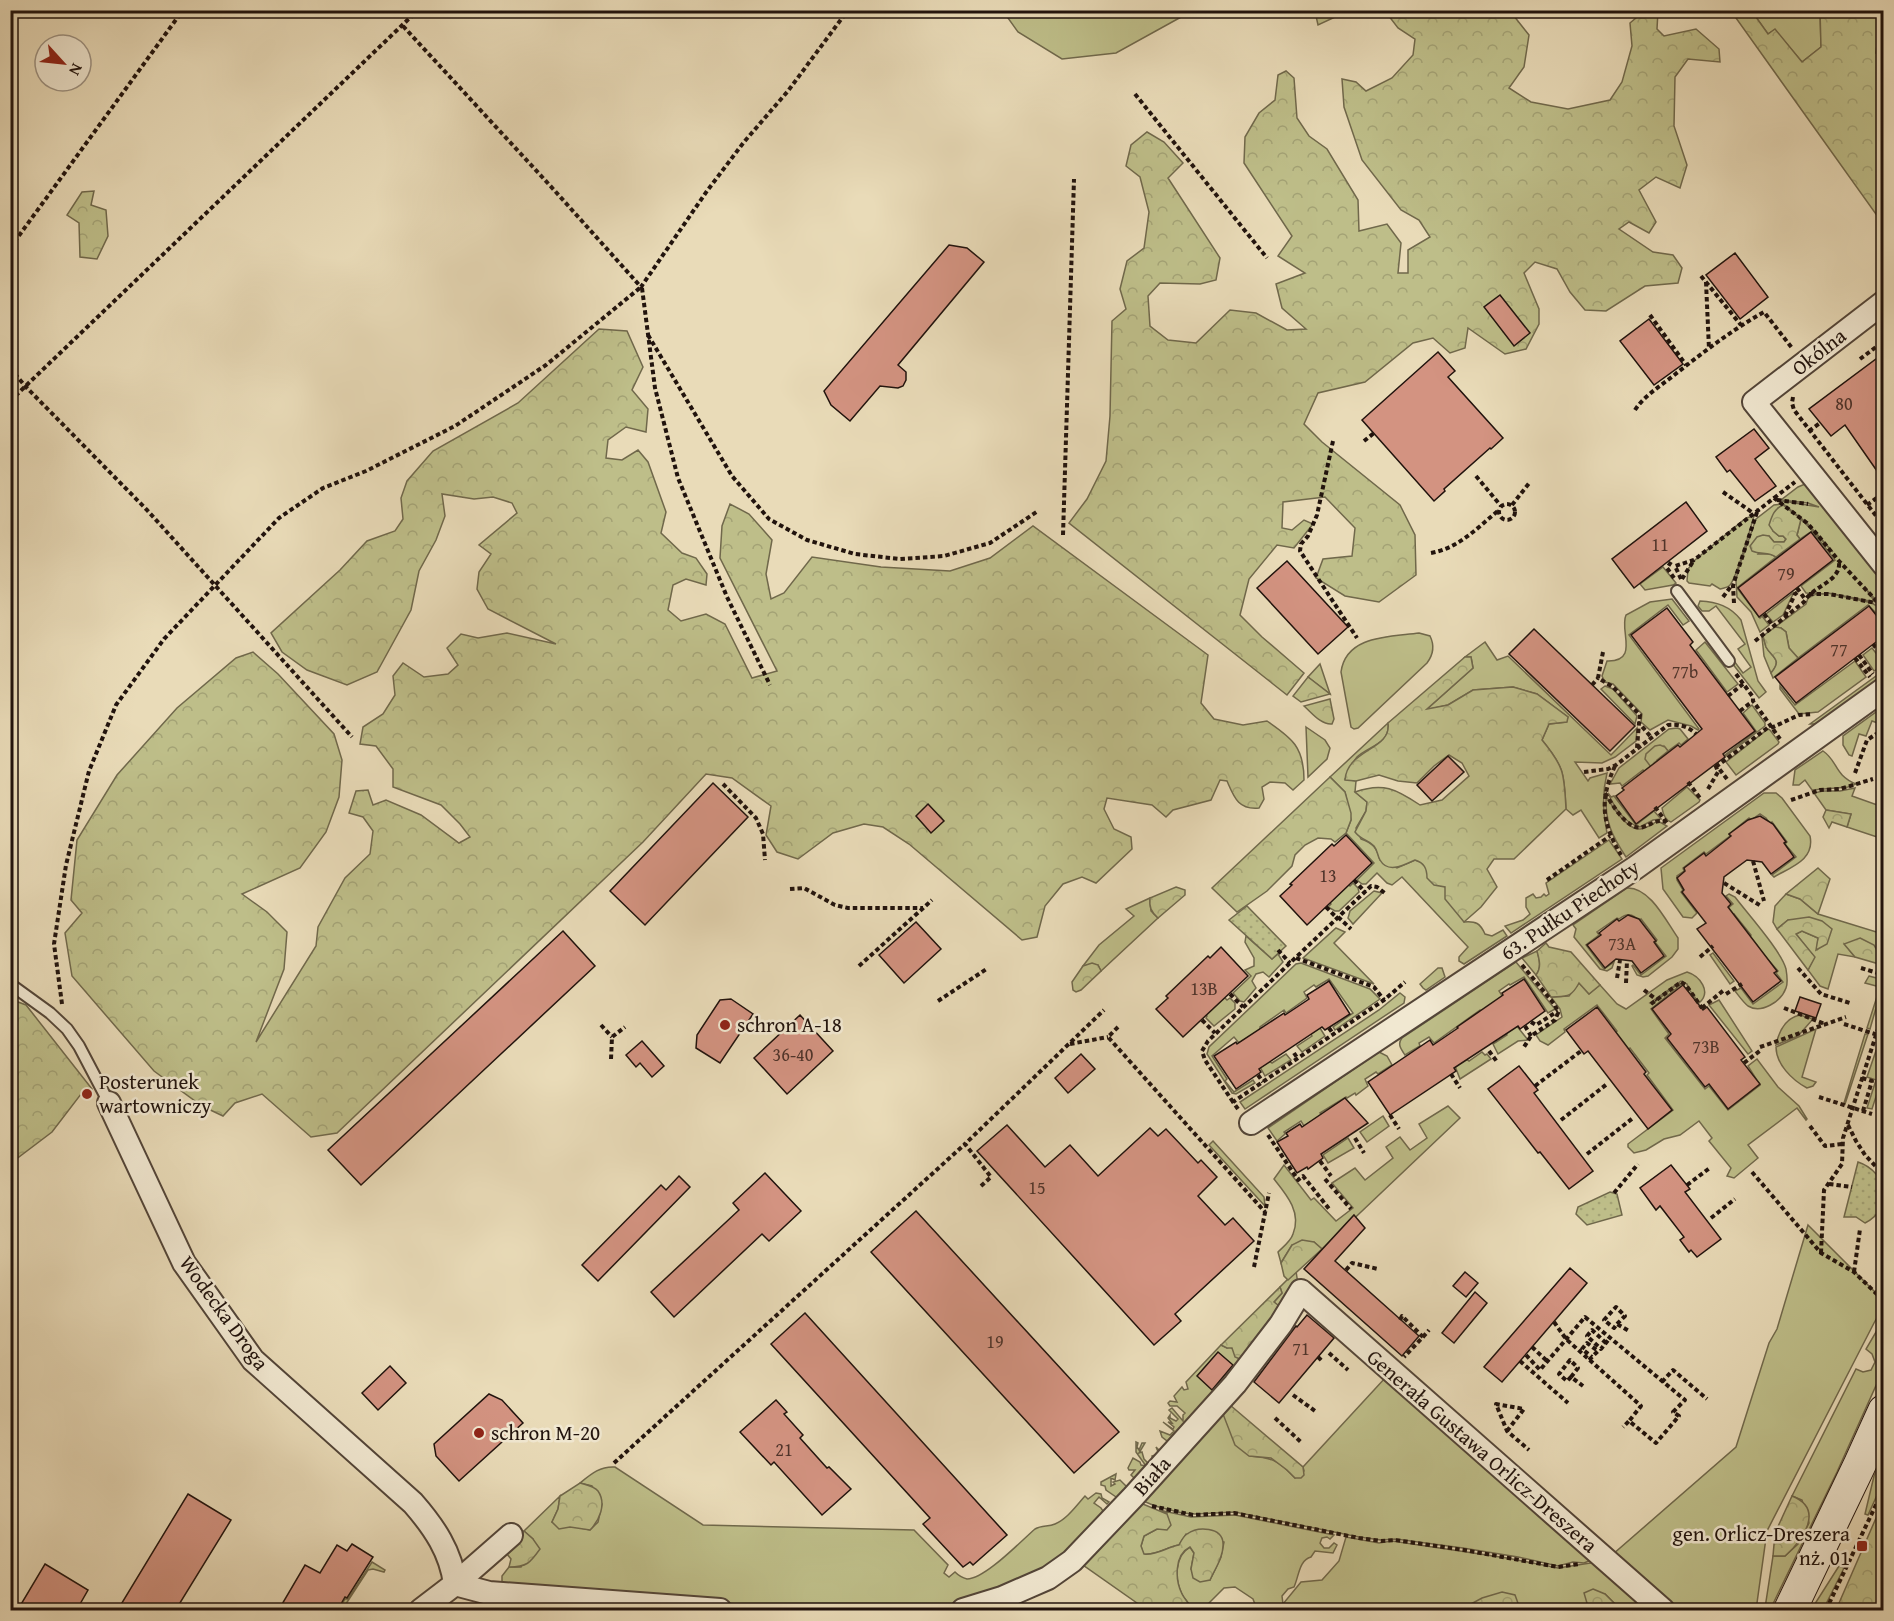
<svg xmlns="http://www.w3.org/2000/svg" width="1894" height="1621" viewBox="0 0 1894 1621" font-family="'Gentium Book Plus',serif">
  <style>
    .grass { fill: #bebe89; stroke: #70684b; stroke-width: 1.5 }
    .forest { fill: url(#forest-crowns); stroke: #70684b; stroke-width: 1.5 }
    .park { fill: url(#park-dots); stroke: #70684b; stroke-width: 1.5 }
    .building { fill: #d39381; stroke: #21130d; stroke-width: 1.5 }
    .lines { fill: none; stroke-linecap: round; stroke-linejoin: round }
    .lane-casing { stroke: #534538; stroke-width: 14 }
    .street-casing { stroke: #534538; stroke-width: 26 }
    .secondary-casing { stroke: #21130d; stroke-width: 34 }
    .path { stroke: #21130d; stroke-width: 4; stroke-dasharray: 4.5 3; stroke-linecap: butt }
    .lane { stroke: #f1e8d1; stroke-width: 10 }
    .street { stroke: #f1e8d1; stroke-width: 22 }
    .secondary { stroke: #f1e8d1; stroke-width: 32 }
    .poi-dot { fill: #8f2418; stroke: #f1e8d1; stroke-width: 2 }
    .labels { text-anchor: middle; stroke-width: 5; stroke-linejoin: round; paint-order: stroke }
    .number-label { font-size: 18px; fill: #4e332a }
    .street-label { font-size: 21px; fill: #21130d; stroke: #f1e8d1 }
    .poi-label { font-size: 21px; fill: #21130d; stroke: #f1e8d1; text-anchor: start }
  </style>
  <defs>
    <pattern id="forest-crowns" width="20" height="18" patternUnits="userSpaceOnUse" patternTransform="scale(1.5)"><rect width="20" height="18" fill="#bebe89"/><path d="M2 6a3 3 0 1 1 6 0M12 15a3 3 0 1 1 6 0" fill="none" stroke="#a3a275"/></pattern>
    <pattern id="park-dots" width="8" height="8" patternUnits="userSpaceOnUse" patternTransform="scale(1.5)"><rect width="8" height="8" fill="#bebe89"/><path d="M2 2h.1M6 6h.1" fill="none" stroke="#a3a275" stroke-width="1.8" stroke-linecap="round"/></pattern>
  </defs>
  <rect width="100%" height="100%" fill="#e9dbb8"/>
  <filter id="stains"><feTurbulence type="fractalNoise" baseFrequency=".00333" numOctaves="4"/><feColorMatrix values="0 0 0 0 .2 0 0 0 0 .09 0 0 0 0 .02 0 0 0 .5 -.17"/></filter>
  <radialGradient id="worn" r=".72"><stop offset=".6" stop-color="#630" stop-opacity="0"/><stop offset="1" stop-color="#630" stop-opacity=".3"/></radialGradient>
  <g class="grass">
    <path d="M1754,10L1820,11L1821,47L1802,62L1775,30L1768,34L1753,13Z"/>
    <path d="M1003,11H1192L1116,53L1062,59L1018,32Z"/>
    <path d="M1805,484L1812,486L1883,578V608L1866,589L1875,602L1828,593L1872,603L1883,610L1877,614L1868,605L1798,658L1789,648L1786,632L1781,628L1775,627L1806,604L1808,598L1816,594H1828L1806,593L1801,586L1835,560L1812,531L1800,539L1797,535L1801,519L1833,552L1807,523L1782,503L1783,501L1819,507L1808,503L1781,500L1798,487Z"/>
    <path d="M1781,504L1783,505L1778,508L1773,531L1779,536H1783L1786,539L1784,542H1774L1769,536L1758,554H1771L1776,557L1737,588L1760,618L1762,616L1769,625L1760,632L1751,612L1737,597L1736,581L1738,570L1756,519L1774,505Z"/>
    <path d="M1754,516C1751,526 1736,581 1729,586C1727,588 1723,588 1720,589L1712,584L1710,586L1689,583L1687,581L1688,569L1695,560L1746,518Z"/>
    <path d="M1663,567L1676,583L1673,585L1645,590L1640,584Z"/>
    <path d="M1794,592L1783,615L1773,622L1766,614Z"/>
    <path d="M1672,599L1689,621L1683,625L1668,605L1629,635L1699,729L1698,730L1691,726L1668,720L1650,730L1641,722L1642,714L1613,684L1605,682L1602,676L1607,661C1640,662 1619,630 1626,615L1650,602Z"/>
    <path d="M1700,601C1717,602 1730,606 1741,620L1758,681L1766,692L1759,698L1732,663L1734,661L1743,673L1751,667L1738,649L1745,644L1716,606L1709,611H1702L1698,606Z"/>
    <path d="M1419,633L1430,636C1435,646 1433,655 1427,663L1358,728L1354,729L1351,727L1341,672C1346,635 1390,637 1419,633Z"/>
    <path d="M1763,636C1764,640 1765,643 1766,647C1772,658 1783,659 1771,673L1764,656L1762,637Z"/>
    <path d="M1485,642L1497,660L1508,656L1611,755L1637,728L1636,741L1615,757L1602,763L1575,762L1588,781L1590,778L1607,773C1602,794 1603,811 1607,833L1599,838L1581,810L1573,815L1566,809C1564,774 1565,768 1542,740L1549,724L1566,722L1568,717L1537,694L1513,687L1473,690L1448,705L1426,710L1473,668L1471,657H1465Z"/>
    <path d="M1705,642L1738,684L1727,692L1696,650Z"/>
    <path d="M1872,648L1883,662V665L1874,671L1863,655Z"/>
    <path d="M1855,661L1866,677L1818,712L1799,714L1780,689V686L1795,705Z"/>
    <path d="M1320,664L1330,694L1308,677Z"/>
    <path d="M1883,671V678L1816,724H1810Z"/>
    <path d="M1605,686L1613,689L1637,716L1635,724L1601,689Z"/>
    <path d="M1752,705L1765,723V726L1726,756L1725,755L1756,731L1743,713Z"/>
    <path d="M1883,707V725L1872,721L1866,736L1859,734L1852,756L1849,755L1843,745V736Z"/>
    <path d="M1388,723C1391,744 1368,746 1357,757C1352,763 1349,773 1345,779L1356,781L1355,792L1367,802L1366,811L1356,828L1361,839C1373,843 1377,848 1380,860L1397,868L1415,860L1421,862L1445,887L1464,922C1476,921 1480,923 1485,934L1492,936L1503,930L1507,936L1464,964L1459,961V957L1468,947L1402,877L1392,885L1387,883L1377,873L1366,884H1362L1357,880L1374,863L1346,833L1351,820L1345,792L1330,777Z"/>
    <path d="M1306,727L1325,740L1330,748L1327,759L1308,777Z"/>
    <path d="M1677,728L1680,729L1688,739L1681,745L1679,743L1668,751L1664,746L1651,767L1645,772L1643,770L1622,786L1620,783L1610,784L1619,768L1669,729Z"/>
    <path d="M1768,729L1770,730L1779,742L1778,744L1736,775L1726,762Z"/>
    <path d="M1823,751C1838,761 1834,775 1856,784L1848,787L1812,790L1805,780L1799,785H1793L1795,770Z"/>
    <path d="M1687,787L1700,800L1699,802L1671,822C1665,820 1663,814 1662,808Z"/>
    <path d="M1855,788L1852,796L1883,807V839L1847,827L1851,814L1826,810L1814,793L1823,791H1840Z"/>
    <path d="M1608,793L1611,797L1614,796L1636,825L1654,811L1661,819L1653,820L1640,827C1625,824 1614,807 1608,793Z"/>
    <path d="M1764,793H1776L1782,798L1810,836C1815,860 1791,867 1774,877L1772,875L1796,857L1785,844L1787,842L1772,822L1770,824L1766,818L1760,814L1751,820L1749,818L1729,834L1730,836L1706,854L1704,852L1683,868L1684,871L1677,876V880L1683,890L1681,892L1697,913L1692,918L1683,917L1663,889L1661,868Z"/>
    <path d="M1606,796C1612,806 1627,830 1640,829C1646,829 1653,823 1658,821L1667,826L1626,857C1612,836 1605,822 1606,796Z"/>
    <path d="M1609,840L1622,859L1511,933L1505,926L1523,920L1530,914L1526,907V898L1533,894L1536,898L1541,897L1544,894L1546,896L1549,894L1546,883Z"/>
    <path d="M1346,883L1350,886L1353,883L1358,888L1359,892L1339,911H1335L1328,907L1331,904L1328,901Z"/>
    <path d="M1627,888C1650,887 1666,921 1678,938V949L1672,957L1648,976L1643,977L1637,975L1632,966L1633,965L1641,975L1666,956L1655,942L1657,940L1641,919L1639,921C1632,913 1627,913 1619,919L1617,918L1597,932L1599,935L1586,945L1604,969L1614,962L1612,968L1607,971L1600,969L1574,937L1576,929L1573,925Z"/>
    <path d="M1374,891L1382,893L1353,924L1348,918L1350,911Z"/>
    <path d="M1729,894L1735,897C1747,913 1782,952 1786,969C1787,975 1788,983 1786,988C1781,1002 1761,1014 1748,1006C1743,1002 1739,996 1735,991L1741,988L1753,1004L1783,982L1776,973L1778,971L1749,938L1751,935L1734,914L1732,915L1727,909L1733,904L1726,896Z"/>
    <path d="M1786,894L1800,899L1818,914L1883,934V965L1879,964L1881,957L1845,944L1855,957L1838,954L1828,989L1820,986L1808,970L1814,957L1796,934L1802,931L1818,938L1817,950L1831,929L1788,920L1777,929L1773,922L1775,906Z"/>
    <path d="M1150,898L1151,911L1158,918L1101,971L1098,965L1083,966L1099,945L1134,916L1126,909Z"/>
    <path d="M1336,928L1345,932L1334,943L1374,984L1303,958Z"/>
    <path d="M1246,936L1272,959L1278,954L1283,962L1269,977L1263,972L1256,974L1252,981L1256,988L1244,1002L1240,1001L1233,993L1251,976L1245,970L1254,966V958L1245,942Z"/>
    <path d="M1537,951C1539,959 1542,967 1536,975L1522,958Z"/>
    <path d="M1713,953L1734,981L1730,984L1710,955Z"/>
    <path d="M1516,962L1555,1009L1548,1013L1524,977L1510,985L1509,984L1499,991L1503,997L1481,1012L1480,1010L1434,1043L1429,1037L1419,1043L1420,1046L1405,1055C1401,1049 1397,1044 1402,1038Z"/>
    <path d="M1301,963L1370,989L1380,999L1335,1030L1333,1027L1353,1013L1329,979L1316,987L1314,985L1304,992L1307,998L1286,1013L1284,1010L1260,1027V1030L1239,1043L1234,1037L1212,1056L1227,1079L1225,1081L1234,1092L1253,1080L1255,1083L1236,1094L1232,1093L1207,1054L1209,1047L1296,964Z"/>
    <path d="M1438,968H1442L1445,977L1426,990L1423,988L1420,984Z"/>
    <path d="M1687,972C1700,976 1712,992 1699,1003L1688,988L1687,984L1681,981L1650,1003L1652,1004L1678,984L1683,983L1651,1009L1669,1034L1665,1038L1705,1089L1709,1086L1728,1110L1760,1085L1748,1066L1757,1059L1778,1087L1799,1106L1807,1119L1806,1120L1797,1108L1748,1145L1758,1158L1734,1178L1727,1176L1731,1168L1709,1141L1712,1138L1699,1121L1680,1135L1664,1139L1646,1150L1634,1153L1628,1147V1144L1673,1110L1647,1075L1649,1073L1630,1048L1627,1050L1614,1033L1617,1031L1597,1005L1564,1029L1565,1032L1548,1045L1540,1041L1536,1035L1562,1017L1560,1009L1551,997L1569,996L1579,983L1589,994L1600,985L1617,1004L1626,1009L1667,980Z"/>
    <path d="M1869,976L1884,980L1870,1029L1867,1028L1880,987L1865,983Z"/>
    <path d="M1400,993L1405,997L1404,1003L1245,1109L1240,1102L1379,1010Z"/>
    <path d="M1223,996L1227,1000L1230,998L1235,1003V1009L1214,1026L1206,1018L1207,1016L1205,1013Z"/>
    <path d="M1719,1000L1752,1051L1748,1054L1709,1005Z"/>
    <path d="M1800,1015L1813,1019L1798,1036L1776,1045C1779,1031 1785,1018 1800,1015Z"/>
    <path d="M1516,1025L1528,1040L1518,1041L1498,1054L1493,1044L1507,1035L1506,1032Z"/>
    <path d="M1320,1028L1325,1036L1302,1052L1297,1046L1312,1036L1311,1034Z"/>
    <path d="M1816,1029L1802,1077L1816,1082L1813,1086L1807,1088C1792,1080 1776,1064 1776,1047Z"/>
    <path d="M1865,1034H1868L1845,1104L1844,1103Z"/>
    <path d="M1880,1039L1883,1041V1075L1872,1109L1867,1108L1876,1080L1867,1077Z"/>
    <path d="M1379,1052L1387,1056L1392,1065L1378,1074L1376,1072L1365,1079L1368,1086L1356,1095L1355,1093L1347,1098L1346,1097L1320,1113L1322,1115L1304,1126L1301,1121L1284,1132L1285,1134L1277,1141L1268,1128Z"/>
    <path d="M1482,1052L1485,1055L1487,1054L1491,1059L1460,1079L1455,1066L1466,1059L1469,1061Z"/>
    <path d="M1286,1054L1291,1060L1265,1076L1260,1067L1269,1061L1272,1063Z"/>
    <path d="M1448,1106L1460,1118L1322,1249L1314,1242L1292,1245L1281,1263L1278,1252C1283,1247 1291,1241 1293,1234C1302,1212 1286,1194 1274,1179L1284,1165L1311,1200L1314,1198L1336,1221L1353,1208L1332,1183L1355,1168L1365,1180L1393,1158L1386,1147L1400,1137L1410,1150L1427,1138L1419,1124Z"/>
    <path d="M1383,1116L1389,1126L1367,1142L1360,1132Z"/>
    <path d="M1348,1138L1354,1148L1328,1163L1323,1155Z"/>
    <path d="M1213,1141L1264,1197L1265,1206L1209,1145Z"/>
    <path d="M1808,1225L1883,1300V1307L1874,1323L1767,1531L1756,1610H1677L1612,1555L1736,1447L1769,1343L1777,1329Z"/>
    <path d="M1296,1271L1299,1291L1284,1312L1274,1302L1282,1293L1280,1287Z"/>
    <path d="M1883,1320V1370L1837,1472L1770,1610H1767L1765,1608L1773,1556H1785L1798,1544L1809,1523L1802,1500L1792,1496L1856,1369L1863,1372L1871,1370L1875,1362L1872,1354L1866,1349Z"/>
    <path d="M1221,1345L1227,1348L1230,1347L1248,1360L1063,1561L969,1601L944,1609L934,1610H802L504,1583L502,1581V1576L509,1567H521L533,1539L524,1531L560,1496L558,1509L552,1522L590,1530L598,1522L602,1504L592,1486L580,1483C591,1474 600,1466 615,1467L703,1525L914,1530L948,1565L944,1573L949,1577L955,1572C958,1575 963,1578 967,1579C985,1579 1021,1541 1035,1529C1042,1525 1048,1527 1055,1524C1067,1519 1076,1506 1085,1496L1088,1499L1096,1493L1101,1494L1102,1498L1109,1502L1107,1504L1099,1497L1094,1503L1101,1508L1105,1514L1119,1499L1106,1490L1105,1486L1101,1485V1482L1116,1474L1115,1480L1111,1478V1486L1115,1484L1113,1482L1120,1480L1127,1487H1129L1132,1480L1135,1479L1131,1475L1135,1470H1129L1128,1468L1133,1458L1140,1462L1141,1465L1146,1466L1136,1452V1442L1138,1443L1137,1447L1139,1450L1142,1443H1145L1139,1453L1142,1452L1144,1459L1148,1463L1153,1461L1152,1456L1159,1454L1156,1447L1160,1451L1168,1444L1167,1441L1162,1437L1160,1431L1170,1435L1174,1431L1163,1422L1173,1429L1174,1427L1168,1422L1172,1423L1168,1418L1170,1415V1418L1176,1421L1178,1419L1169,1410L1172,1408L1183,1421V1415L1185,1413L1177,1406H1170L1168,1403L1170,1401L1177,1402L1174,1396L1182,1387L1184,1390L1188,1389L1186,1382Z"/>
    <path d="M1386,1377L1594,1559L1584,1563L1573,1562L1558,1566L1518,1557L1463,1548L1396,1539L1381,1540L1359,1537L1235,1512L1195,1514L1182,1513L1155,1506L1141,1500L1223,1414L1250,1456C1273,1458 1278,1460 1295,1478L1304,1471L1303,1467Z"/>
    <path d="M1883,1455V1482L1868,1515L1865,1514L1874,1476Z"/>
    <path d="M1159,1510L1191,1517L1235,1515L1334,1535L1330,1539L1327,1537L1322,1538L1320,1543L1324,1548H1329L1334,1543L1337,1545L1333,1553L1315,1551L1311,1557C1299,1560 1299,1576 1294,1587L1288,1589L1282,1596L1283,1604L1301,1582L1322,1580L1339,1561L1346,1537L1379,1543L1392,1541L1507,1558L1558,1568L1597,1562L1652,1610H1621L1605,1594L1589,1608V1610H1525L1519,1606L1460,1610H1262L1256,1607L1253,1599L1235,1587L1224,1588L1205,1607V1610H1192C1190,1604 1185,1600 1182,1594C1175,1580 1174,1556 1190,1547L1194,1553L1191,1569L1210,1580L1221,1557L1224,1542L1186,1534L1179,1545C1167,1547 1155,1556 1143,1554L1141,1546L1144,1536L1157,1529H1167V1514Z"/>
    <path d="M372,1562L385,1570L384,1572L373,1569L368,1570L342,1610H338L345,1599H348Z"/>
    <path d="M1839,1566L1844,1568L1823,1610H1811Z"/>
  </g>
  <g class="forest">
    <path d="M1329,11H1348L1318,25L1316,16Z"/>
    <path d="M1385,11H1424L1433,16L1455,12V11H1510L1529,35L1524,67L1509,88L1531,102L1568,109L1610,100L1622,82L1632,46L1630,23L1637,17L1633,11H1658L1657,29L1664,36L1696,29L1719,49L1720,62L1688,59L1675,77L1674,126L1687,165L1680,188L1656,177L1639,190L1656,222L1649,233L1629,222L1619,229L1653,252L1673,255L1682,268L1678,283L1645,286L1606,311L1585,310L1570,292L1557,269L1535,262L1524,273L1539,309V324L1526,349L1505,354L1468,328L1465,348L1450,353L1433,338L1413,343L1365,382L1318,393L1304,424L1322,442L1400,505L1415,535L1416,575L1379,602L1345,596L1316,578L1323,559L1352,556L1355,528L1325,497L1283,502L1282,528L1292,530L1304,520L1313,524L1294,548L1277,545L1249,579L1240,615L1262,637L1304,673L1287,695L1069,523L1087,499L1106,461L1110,416L1112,321L1126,309L1120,289L1127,261L1144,248L1149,212L1140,177L1126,166L1131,145L1147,132L1164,142L1183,163L1168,178L1220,258L1216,280L1200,284L1160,283L1148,296L1150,326L1168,340L1196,343L1230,310L1256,313L1287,330L1306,329L1282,308L1276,284L1305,273L1278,256L1292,236L1244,163L1245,137L1259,113L1275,100L1278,75L1286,71L1294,78L1297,118L1309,136L1327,149L1358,200L1359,231L1387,224L1401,243L1398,273H1408V250L1430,237L1419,220L1401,210L1362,160L1344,107L1342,79L1356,82L1366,91L1392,78L1413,55L1415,39L1398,28Z"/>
    <path d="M1731,11H1754L1753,13L1768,34L1775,29L1802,62L1821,47L1820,11H1883V35L1878,36L1876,53L1884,54L1883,224Z"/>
    <path d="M94,191L91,205L106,210L108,236L97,259L80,257L79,223L67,215L82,192Z"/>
    <path d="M599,329L627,331L643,367L632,390L648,409L646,432L626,427L608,440L606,458L622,460L638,450L648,462L666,512L661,533L682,553L696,558L707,574L706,585L686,579L673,585L668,610L681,621L706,614L725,624L752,678L777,671L720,558L722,526L730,504L749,514L772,540L766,574L771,599L784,593L812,557L881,567L950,571L990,558L1033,526L1208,655L1201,703L1214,719L1243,725L1267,721C1292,738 1304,747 1304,780L1293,790L1285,783L1270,782L1262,787L1264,799L1259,808C1238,810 1234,797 1227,781L1220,780L1211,800L1173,810L1166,817L1152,805L1107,798L1104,809L1114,829L1131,837L1132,849L1096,883L1082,877L1063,884L1045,906L1037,937L1022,940L909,844L883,827L864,824L833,833L798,859L777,852L766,835L771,806L732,778L706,774L643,842L337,1133L311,1137L262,1094L235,1103L223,1116L202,1106L154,1071L72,976L65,933L82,913L71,900L77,840L117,775L177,708L236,658L253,652L278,674L334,734L342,760L339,797L326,832L300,868L242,894L267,912L287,932L284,969L256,1042L316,946L318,927L345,878L370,854L373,831L363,817L349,813L356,791L368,790L373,805L386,800L421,815L459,843L470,837L460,824L441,805L393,787V769L376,746L360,744L363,727L383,714L395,695L393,676L403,663L424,677L448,674L458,665L447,648L461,634L478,638L507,633L556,644L488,609L477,589L479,572L491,554L479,545L517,513L512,503L493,497L474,499L442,494L445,516L436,540L419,571L411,610L377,672L347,685L307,670L282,652L271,633L340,570L367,541L395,531L403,519L401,498L407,481L433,451L518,403Z"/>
    <path d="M1783,505L1801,519L1797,535L1800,539L1776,557C1768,551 1761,555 1752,551L1750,546L1757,537L1763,535L1769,536L1774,542H1784L1786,539L1783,536H1779L1773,531L1769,525C1772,516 1774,509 1783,505Z"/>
    <path d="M1775,627L1781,628L1786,632L1789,648L1798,658L1773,678L1771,673C1783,659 1772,658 1766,647C1765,643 1764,640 1763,636Z"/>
    <path d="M1465,657H1471L1473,668L1427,709L1448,705L1473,690L1513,687L1537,694L1568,717L1567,722L1549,724L1542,740C1565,768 1564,774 1566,809L1514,859H1494L1487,869L1497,887L1481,907L1464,922L1445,899V887L1434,885L1427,878C1427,868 1424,863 1415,860C1404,865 1388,874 1380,860C1377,855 1378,851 1374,846C1368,839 1362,841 1355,832L1366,811L1367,802L1355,792C1383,782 1396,789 1420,805L1442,800L1469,776L1462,763L1449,755L1434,766L1417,783L1398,781L1379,775L1356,781L1345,780C1347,749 1392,750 1388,723Z"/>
    <path d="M1308,677L1330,694L1301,702L1293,696Z"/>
    <path d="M1330,699L1334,719L1332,724C1321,725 1312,713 1304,706Z"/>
    <path d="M1660,745L1665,747L1668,751L1657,760L1659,762L1651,767L1645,759L1646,754L1655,746Z"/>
    <path d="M1330,777L1345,792L1351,813V820L1346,833L1335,842L1331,839L1318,838L1305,845L1295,855L1292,866L1267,891L1237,912L1212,888Z"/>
    <path d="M1826,810L1851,814L1847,827L1832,822L1829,828L1823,817Z"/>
    <path d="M1818,868L1830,879L1818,914L1800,899L1786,894Z"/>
    <path d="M1176,887L1185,890V895L1158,918C1151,912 1149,907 1150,898Z"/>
    <path d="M1809,917L1822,921L1832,929L1827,944L1816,950L1818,938L1802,931L1796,934L1815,957L1808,970L1777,929L1788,920Z"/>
    <path d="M1860,938L1874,945L1881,957L1879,964L1855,957L1844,944Z"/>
    <path d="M1546,943L1549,947L1571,952L1600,985L1589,994L1579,983C1571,998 1567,996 1551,997L1536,975C1542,967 1539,959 1537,951Z"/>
    <path d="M1092,963L1098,965L1101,971L1081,990L1076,992L1073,990L1072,982L1083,966Z"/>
    <path d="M10,999L26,1005L92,1089L81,1094L52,1132L11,1163Z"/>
    <path d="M1302,1240L1314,1242L1322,1249L1288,1280L1284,1276L1281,1263L1292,1245Z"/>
    <path d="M1280,1287L1282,1293L1274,1302L1278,1305L1286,1304L1240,1359L1235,1357L1232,1348H1227L1221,1345Z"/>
    <path d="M1230,1405L1303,1467L1304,1475L1301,1478H1295L1287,1470L1271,1458L1249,1456L1235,1445L1223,1414Z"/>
    <path d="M580,1483C586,1485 594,1486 598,1491C607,1504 599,1521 590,1530L570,1527L559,1529L552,1522L558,1509L560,1496Z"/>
    <path d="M1792,1496C1825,1509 1803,1540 1785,1556H1773L1775,1533Z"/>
    <path d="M1138,1502L1167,1514L1171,1525L1167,1530L1157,1529L1144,1536L1141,1546L1144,1554C1156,1556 1167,1547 1179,1545C1181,1541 1184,1536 1187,1534C1198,1526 1222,1527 1223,1543C1224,1556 1215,1569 1210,1580L1200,1582L1193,1578L1191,1569L1194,1553L1190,1547C1174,1555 1175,1580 1182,1594C1185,1600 1190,1604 1192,1610H1147L1083,1565Z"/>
    <path d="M1883,1502V1610H1836Z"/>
    <path d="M524,1531L533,1539L540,1549C530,1563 527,1567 509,1567L511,1559L507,1554L510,1546Z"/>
    <path d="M1593,1589L1605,1594L1621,1610H1589L1584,1593Z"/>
    <path d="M1502,1592L1515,1595L1519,1606L1525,1610H1460L1482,1598Z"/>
  </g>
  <g class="park">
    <path d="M1247,906L1286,946L1272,959L1229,920Z"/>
    <path d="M1858,1162C1888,1172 1894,1209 1865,1223L1856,1217H1844Z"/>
    <path d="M1610,1192L1617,1194L1622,1215L1587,1225L1576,1214L1578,1207Z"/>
  </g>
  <g class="building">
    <path d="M949,245L967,248L984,262L898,365L906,372V380L903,386L898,388L880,386L850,421L831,405L824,391Z"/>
    <path d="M1735,253L1768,297L1740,319L1706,275Z"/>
    <path d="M1500,295L1530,333L1514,346L1484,307Z"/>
    <path d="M1649,319L1683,364L1654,385L1620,341Z"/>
    <path d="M1438,352L1455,371L1448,377L1503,438L1491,449L1490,448L1444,489L1445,491L1434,501L1362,420Z"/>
    <path d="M1884,353V481L1845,425L1831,436L1809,409Z"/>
    <path d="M1754,429L1769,448L1755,459L1776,486L1755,501L1730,470L1727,472L1716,457Z"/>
    <path d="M1686,502L1707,531L1634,588L1612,559Z"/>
    <path d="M1811,532L1833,560L1759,617L1738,588Z"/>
    <path d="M1287,561L1348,627L1318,654L1257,588Z"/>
    <path d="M1869,606L1884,625V636L1796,703L1775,677Z"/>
    <path d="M1667,608L1693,642L1690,645L1755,731L1723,754L1725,757L1636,824L1616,796L1624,790L1622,788L1678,745L1680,747L1702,729L1631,635Z"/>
    <path d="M1534,629L1635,726L1610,751L1509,654Z"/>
    <path d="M1448,756L1464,772L1432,801L1417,785Z"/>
    <path d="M713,783L748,817L645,925L610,891Z"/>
    <path d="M928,804L944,821L931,833L916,816Z"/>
    <path d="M1760,816L1773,824L1786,842L1784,843L1794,857L1771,874L1762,862L1747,860L1724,877L1722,893L1731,904L1728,907L1777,971L1774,973L1781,981L1753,1002L1697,929L1706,923L1682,892L1684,890L1677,878L1685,871L1684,868L1704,853L1706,856L1731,836L1729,834L1748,820Z"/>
    <path d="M1346,835L1372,863L1307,925L1280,896L1292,885L1290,884L1332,844L1334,846Z"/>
    <path d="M1628,915L1639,919L1656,941L1654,942L1664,956L1641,973L1632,961L1616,959L1605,968L1587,945L1601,935L1599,933L1617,919L1619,921Z"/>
    <path d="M916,922L941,949L904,983L879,955Z"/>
    <path d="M563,931L595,966L361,1185L328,1150Z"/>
    <path d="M1221,947L1248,976L1183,1037L1156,1009L1168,998L1166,996L1208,956L1210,958Z"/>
    <path d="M1524,979L1545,1011L1520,1029L1518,1026L1454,1068L1456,1071L1390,1115L1368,1082L1430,1040L1433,1045L1458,1028L1457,1027L1503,995L1502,993Z"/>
    <path d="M1329,981L1350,1014L1325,1030L1322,1027L1259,1069L1261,1072L1236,1089L1214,1056L1236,1042L1237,1044L1284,1013L1285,1015L1309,999L1307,995Z"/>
    <path d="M1683,985L1703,1010L1707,1007L1745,1057L1741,1060L1760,1084L1728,1109L1709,1084L1705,1087L1667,1038L1671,1034L1652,1009Z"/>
    <path d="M1800,997L1821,1004L1816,1018L1795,1011Z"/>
    <path d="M731,999L753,1014L720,1063L696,1048L697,1035L720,1000Z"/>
    <path d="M1597,1007L1646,1072L1644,1074L1672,1110L1648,1129L1588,1051L1584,1054L1566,1030Z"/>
    <path d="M800,1015L833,1051L787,1094L754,1058Z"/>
    <path d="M642,1041L664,1066L652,1077L640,1063L636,1067L626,1055Z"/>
    <path d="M1081,1054L1095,1069L1068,1093L1055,1078Z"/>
    <path d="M1519,1066L1538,1090L1534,1093L1593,1171L1569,1189L1540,1152L1538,1153L1488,1089Z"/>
    <path d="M1345,1098L1368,1123L1321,1154L1323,1158L1308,1169L1307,1167L1297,1173L1277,1142L1288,1136L1286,1133L1300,1124L1302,1127Z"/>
    <path d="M1007,1125L1045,1167L1070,1145L1098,1176L1150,1128L1158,1136L1166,1129L1198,1163L1201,1160L1217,1177L1198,1196L1225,1225L1233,1218L1254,1241L1175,1314L1181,1321L1154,1345L977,1151Z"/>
    <path d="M1671,1165L1690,1189L1685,1192L1721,1239L1697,1257L1691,1250L1689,1252L1680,1240L1684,1237L1660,1206L1656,1210L1640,1188Z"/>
    <path d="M765,1173L801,1211L769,1241L762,1234L674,1317L651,1292L739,1210L733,1203Z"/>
    <path d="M679,1176L690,1187L598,1281L582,1265L661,1185L666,1190Z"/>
    <path d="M916,1211L1119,1432L1074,1473L871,1252Z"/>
    <path d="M1354,1215L1365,1228L1335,1261L1419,1336L1402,1356L1304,1269Z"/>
    <path d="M1570,1268L1587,1283L1502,1382L1484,1367Z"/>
    <path d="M1465,1272L1478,1283L1466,1297L1453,1286Z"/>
    <path d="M1475,1292L1487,1303L1454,1343L1442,1333Z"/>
    <path d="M805,1313L1007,1535L973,1565L970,1562L963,1567L923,1524L930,1518L771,1344Z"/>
    <path d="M1307,1315L1334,1338L1279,1403L1254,1382L1296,1326L1297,1327Z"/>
    <path d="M1218,1352L1233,1365L1212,1390L1197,1376Z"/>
    <path d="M390,1366L406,1383L378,1410L362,1393Z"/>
    <path d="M489,1394L502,1400L523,1423L459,1481L436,1456L434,1444Z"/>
    <path d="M776,1400L787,1412L784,1414L803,1435L800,1438L827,1468L829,1467L851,1489L822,1515L774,1462L771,1465L740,1432Z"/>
    <path d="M188,1494L231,1520L175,1611H117Z"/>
    <path d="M352,1544L373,1557L347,1598L345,1597L337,1611H278L305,1565L320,1573L337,1545L347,1551Z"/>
    <path d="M45,1564L88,1590L76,1611H17Z"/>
  </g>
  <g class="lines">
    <defs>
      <g id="lane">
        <path d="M1677,591L1729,661"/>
        <path d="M10,984L50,1013L67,1029L79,1046L109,1103"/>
      </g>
      <g id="street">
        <path d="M1884,302L1754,402L1884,565"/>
        <path d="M109,1103L184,1263L253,1360L413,1503C434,1527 451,1552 455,1584"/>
        <path d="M1251,1123L1635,868L1884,689"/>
        <path d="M455,1584L489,1593L720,1610"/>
        <path d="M421,1610L455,1584L511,1535"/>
        <path d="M963,1610L1002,1598L1048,1578L1072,1561L1133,1497L1235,1384L1281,1324L1301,1291L1663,1610"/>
      </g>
      <path id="secondary" d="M1790,1610L1860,1464L1884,1411"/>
    </defs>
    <use href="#lane" class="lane-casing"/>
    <use href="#street" class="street-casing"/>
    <use href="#secondary" class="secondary-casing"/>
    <g class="path">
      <path d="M403,26L555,191L641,287L707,191L744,142L788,91L848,10"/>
      <path d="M1135,94L1267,258"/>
      <path d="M10,248L183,10"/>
      <path d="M1701,276L1741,325"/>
      <path d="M1706,282L1709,349"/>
      <path d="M642,288L655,388L678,478L727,597L770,685"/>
      <path d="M1650,315L1686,365"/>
      <path d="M648,335L732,476L769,519L807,540L855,554L900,559L944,556L990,543L1038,511"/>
      <path d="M1860,359L1884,341"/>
      <path d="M10,368L26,387L147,510L352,737"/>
      <path d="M1793,397L1792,403L1794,410L1884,526"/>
      <path d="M10,401L418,10"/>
      <path d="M1635,410C1644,396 1659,387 1673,376C1702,353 1732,330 1764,312L1792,348"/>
      <path d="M1809,431L1820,423"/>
      <path d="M1333,441L1317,515L1308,536L1301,544L1300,551L1357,638"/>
      <path d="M1364,441L1374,433"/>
      <path d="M1476,476L1501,506"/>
      <path d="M1723,492L1753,513"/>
      <path d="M1774,498L1795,482"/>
      <path d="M1777,500L1808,504"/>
      <circle cx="1507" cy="512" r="8"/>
      <path d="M1512,505L1530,482"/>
      <path d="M1867,505L1878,497"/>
      <path d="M1063,535L1074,179"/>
      <path d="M1431,553C1459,548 1477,528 1499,510"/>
      <path d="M1671,562L1667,568L1674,578"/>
      <path d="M1681,579L1675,566L1694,560L1774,498L1807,523L1816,533L1839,561L1884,609"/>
      <path d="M1682,579L1694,560"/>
      <path d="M1797,588L1805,599"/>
      <path d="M1809,594H1829L1876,603"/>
      <path d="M1723,597L1732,585"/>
      <path d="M1734,603L1733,586L1735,579L1758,509"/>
      <path d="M1884,610L1881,613L1884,616"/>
      <path d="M1764,614L1773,626"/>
      <path d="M1785,616L1795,594L1799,591"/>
      <path d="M1755,641L1804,602C1812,586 1841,582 1839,562"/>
      <path d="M1873,644L1884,658"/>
      <path d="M1603,652L1598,678L1613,687L1640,715L1639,723"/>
      <path d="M1859,655L1873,674"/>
      <path d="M1855,658L1870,677"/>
      <path d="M1736,674L1753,697V701L1780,739"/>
      <path d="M1592,685L1598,678"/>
      <path d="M1728,696L1743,684"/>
      <path d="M1740,711L1753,701"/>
      <path d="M1771,728L1799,715L1813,714"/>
      <path d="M1637,748L1639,723L1651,737"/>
      <path d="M1615,766C1599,801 1602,823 1621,855"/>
      <path d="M1584,772L1608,769L1616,765L1668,725C1679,724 1688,726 1696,734"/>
      <path d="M1855,773L1867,740L1884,729"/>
      <path d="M1727,779L1717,766L1770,726"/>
      <path d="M1688,782L1700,798"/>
      <path d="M723,784L756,818L763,834L765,860"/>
      <path d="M1708,789L1718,772L1715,764"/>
      <path d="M1605,793C1612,804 1628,832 1643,827C1653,824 1656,819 1666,822"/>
      <path d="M1791,800L1820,790L1840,789L1873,779"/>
      <path d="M1655,807L1667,823"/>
      <path d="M1753,861L1764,901"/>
      <path d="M1354,880L1365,892"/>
      <path d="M1547,880L1610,836"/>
      <path d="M1724,883L1761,906"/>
      <path d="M790,889L804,888L835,905L848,908H923"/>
      <path d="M1326,907L1337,918"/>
      <path d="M1338,917L1351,929"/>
      <path d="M1278,950L1290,963"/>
      <path d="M1700,957L1713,946"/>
      <path d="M1296,958L1374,987L1384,1000"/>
      <path d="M1522,965L1555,1005L1558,1013L1555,1020L1531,1036L1524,1047"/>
      <path d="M859,966L932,900"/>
      <path d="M1798,968L1821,994L1850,1003"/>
      <path d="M1861,968L1884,975"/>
      <path d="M1617,978L1620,960"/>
      <path d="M1626,983L1627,961"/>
      <path d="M1644,990L1657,1000"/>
      <path d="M1230,994L1243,1007"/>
      <path d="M1726,994L1742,984"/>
      <path d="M938,1001L988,968"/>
      <path d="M62,1004L54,944L66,865L89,771L116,705L164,639L279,518L323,488L366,471L455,426L546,365L641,287"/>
      <path d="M1651,1004L1681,982L1686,985L1702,1008"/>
      <path d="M1702,1008L1724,990"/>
      <path d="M1784,1008L1825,1024"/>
      <path d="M1202,1020L1215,1033"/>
      <path d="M1531,1022L1536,1025L1558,1011"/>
      <path d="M1844,1024L1884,1037"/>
      <path d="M601,1025L612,1037"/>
      <path d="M1525,1026L1531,1036"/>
      <path d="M1118,1027L1108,1037L1265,1212"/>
      <path d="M1329,1028L1334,1035"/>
      <path d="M1070,1044L1108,1037"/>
      <path d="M1760,1047L1846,1017"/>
      <path d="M1489,1051L1498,1063"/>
      <path d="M1294,1053L1298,1059"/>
      <path d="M611,1059L612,1037L625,1027"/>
      <path d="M1744,1063L1761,1050"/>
      <path d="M1451,1074L1460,1088"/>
      <path d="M1258,1075L1263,1082"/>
      <path d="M1862,1078L1872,1081L1863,1111"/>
      <path d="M1535,1086L1581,1051"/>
      <path d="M1819,1097L1872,1114"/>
      <path d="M1233,1102L1205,1060L1202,1051L1208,1041L1371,886L1377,887L1386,894"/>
      <path d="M1238,1109L1233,1102L1384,1000L1405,982"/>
      <path d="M1390,1115L1399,1129"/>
      <path d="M1561,1120L1607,1084"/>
      <path d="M1848,1125L1856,1141L1865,1155L1884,1175"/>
      <path d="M1810,1126L1825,1146L1842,1144"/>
      <path d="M1268,1135L1298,1180L1303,1176L1330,1210"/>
      <path d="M1355,1138L1364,1153"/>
      <path d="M1587,1154L1633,1118"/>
      <path d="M1320,1161L1331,1176"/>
      <path d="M1752,1172L1821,1253L1854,1272L1884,1301"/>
      <path d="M1325,1179L1351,1209"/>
      <path d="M1829,1184L1852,1187"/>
      <path d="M1687,1185L1711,1167"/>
      <path d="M981,1186L991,1177L965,1144L1104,1010"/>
      <path d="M1614,1193L1638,1164"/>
      <path d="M1711,1218L1735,1199"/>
      <path d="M1821,1253L1824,1190L1842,1164L1843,1138L1884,1010"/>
      <path d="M1254,1267L1269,1193"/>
      <path d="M1346,1270L1352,1263L1378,1269"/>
      <path d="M1854,1272L1860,1229"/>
      <path d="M1400,1320L1402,1316L1423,1337L1404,1357"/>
      <path d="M1554,1322L1566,1339L1641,1406L1629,1421"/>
      <path d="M1617,1324L1625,1316L1616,1307L1604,1320L1614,1328L1617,1324L1629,1331"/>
      <path d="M1423,1337L1429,1330"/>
      <path d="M1606,1343L1592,1330L1587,1336L1601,1349L1609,1339"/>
      <path d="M1532,1347L1547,1361"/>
      <path d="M1329,1353L1348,1370"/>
      <path d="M1526,1355L1540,1370L1585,1317L1685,1400L1673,1412L1679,1416L1656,1443L1629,1421L1623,1427"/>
      <path d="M1318,1357L1322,1361"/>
      <path d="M1589,1360L1598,1351L1587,1343L1582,1349L1592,1357"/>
      <path d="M1520,1361L1568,1403"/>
      <path d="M1571,1377L1578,1368L1570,1360L1559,1374L1567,1381L1571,1377L1583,1386"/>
      <path d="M1662,1382L1673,1370L1707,1399"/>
      <path d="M1293,1395L1315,1411"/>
      <path d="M1275,1418L1302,1443"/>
      <path d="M1507,1431L1524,1409L1496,1404L1507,1431L1529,1450"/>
      <path d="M614,1463L965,1144"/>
      <path d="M1152,1506L1193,1515L1234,1513L1359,1538L1381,1541L1395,1540L1464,1550L1558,1567L1579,1564"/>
      <path d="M1826,1610L1884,1488"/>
    </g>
    <use href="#lane" class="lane"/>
    <use href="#street" class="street"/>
    <use href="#secondary" class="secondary"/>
  </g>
  <g class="poi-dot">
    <circle cx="725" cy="1025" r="6"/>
    <circle cx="87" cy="1094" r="6"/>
    <circle cx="479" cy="1433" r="6"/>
    <rect x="1856" y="1540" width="12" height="12" rx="3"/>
  </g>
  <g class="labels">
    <g class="number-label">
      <text x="1844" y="410">80</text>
      <text x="1660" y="551">11</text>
      <text x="1786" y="580">79</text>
      <text x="1839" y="656">77</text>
      <text x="1685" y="678">77b</text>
      <text x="1328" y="882">13</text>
      <text x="1622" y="950">73A</text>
      <text x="1204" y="995">13B</text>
      <text x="1706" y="1053">73B</text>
      <text x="793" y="1061">36-40</text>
      <text x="1037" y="1194">15</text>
      <text x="995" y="1348">19</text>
      <text x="1301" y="1355">71</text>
      <text x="784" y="1456">21</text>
    </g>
    <g class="street-label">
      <text transform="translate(1819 352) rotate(-38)" y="7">Okólna</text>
      <text transform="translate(1570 910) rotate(-34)" y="7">63. Pułku Piechoty</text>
      <text transform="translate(224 1313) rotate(54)" y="7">Wodecka Droga</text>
      <text transform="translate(1482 1451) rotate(41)" y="7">Generała Gustawa Orlicz-Dreszera</text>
      <text transform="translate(1152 1476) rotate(-48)" y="7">Biała</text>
    </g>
    <g class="poi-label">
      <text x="737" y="1032">schron A-18</text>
      <text x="99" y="1089">Posterunek<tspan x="99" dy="24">wartowniczy</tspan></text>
      <text x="491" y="1440">schron M-20</text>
      <text x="1850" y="1541" text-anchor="end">gen. Orlicz-Dreszera<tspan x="1850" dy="24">nż. 01</tspan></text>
    </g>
  </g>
  <rect width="1894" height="1621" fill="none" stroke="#e9dbb8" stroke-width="36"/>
  <rect x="12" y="12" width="1870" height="1597" fill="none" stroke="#21130d" stroke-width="3"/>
  <rect x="18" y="18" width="1858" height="1585" fill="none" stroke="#21130d" stroke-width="1.5"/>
  <g transform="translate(63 63) rotate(117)"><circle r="28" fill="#f1e8d1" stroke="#9e9383" stroke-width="1.5"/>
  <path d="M0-4.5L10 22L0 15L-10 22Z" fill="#8f2418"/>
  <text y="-9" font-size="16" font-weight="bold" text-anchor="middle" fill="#21130d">N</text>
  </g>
  <rect width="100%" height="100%" filter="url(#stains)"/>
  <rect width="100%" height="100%" fill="url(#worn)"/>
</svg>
